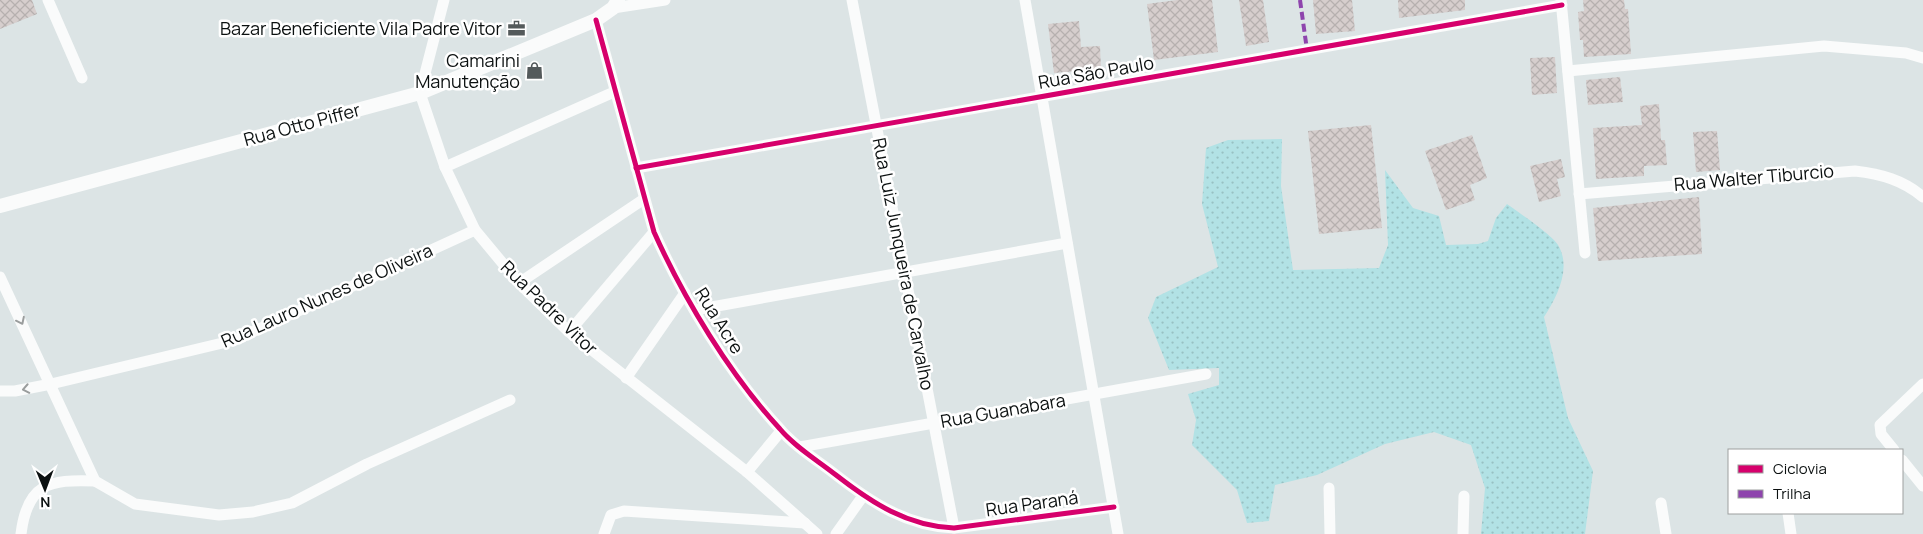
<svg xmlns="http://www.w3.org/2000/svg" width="1923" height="534" viewBox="0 0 1923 534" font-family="Manrope,sans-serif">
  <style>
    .grass { fill: url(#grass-dots) }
    .building { fill: url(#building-cross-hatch) }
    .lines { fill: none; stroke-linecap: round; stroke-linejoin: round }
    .minor { stroke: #fafbfb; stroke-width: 11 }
    .tertiary { stroke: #fafbfb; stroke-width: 14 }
    .quiet { stroke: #8e44ad; stroke-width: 4; stroke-dasharray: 8 4; stroke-linecap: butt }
    .cycleway-casing { stroke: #fff; stroke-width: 8 }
    .cycleway { stroke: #d6006c; stroke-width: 5 }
    .oneway { stroke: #9a9d9d }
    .labels { text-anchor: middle; stroke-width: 5; stroke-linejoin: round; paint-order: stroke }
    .poi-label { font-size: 18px; fill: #0b1010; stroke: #fff; text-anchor: end }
    .street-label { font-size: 18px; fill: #0b1010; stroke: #fff }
  </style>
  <defs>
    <pattern id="grass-dots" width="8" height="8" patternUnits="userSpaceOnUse" patternTransform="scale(1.25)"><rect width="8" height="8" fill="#b2e2e5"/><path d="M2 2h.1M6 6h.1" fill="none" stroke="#98c1c3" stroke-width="1.8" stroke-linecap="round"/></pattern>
    <pattern id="building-cross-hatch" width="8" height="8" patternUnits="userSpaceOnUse" patternTransform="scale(1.25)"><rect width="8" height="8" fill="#d6cecd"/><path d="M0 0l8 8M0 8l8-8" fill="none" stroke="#b6b0af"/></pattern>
  </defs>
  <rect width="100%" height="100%" fill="#dce4e5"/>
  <path class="grass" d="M1282,139L1281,186L1293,270L1379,268L1388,245L1385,170L1413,208L1439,216L1446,245L1478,244L1488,241L1496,218L1507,204C1518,212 1552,235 1558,245C1572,268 1557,297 1544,317L1568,418L1593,471L1585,534H1481L1485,488L1471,445L1434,432L1385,444L1317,475L1275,485L1269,521L1247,523L1237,490L1192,445L1196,420L1188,394L1219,385V368L1169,370L1148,318L1156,297L1218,267L1202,204L1206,148L1228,140Z"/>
  <g class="building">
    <path d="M0,0H32L37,14L0,29Z"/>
    <path d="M1177,0H1212L1218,52L1154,60L1147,4Z"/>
    <path d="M1239,0H1263L1269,42L1246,46Z"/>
    <path d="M1313,0H1352L1355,31L1316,34Z"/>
    <path d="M1398,0H1465V10L1399,18Z"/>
    <path d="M1583,0H1624L1625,9H1628L1631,54L1584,57L1583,40H1580L1578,12L1584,11Z"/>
    <path d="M1079,21L1081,47L1100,46L1101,69L1054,73L1048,24Z"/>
    <path d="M1555,57L1557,93L1532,95L1530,58Z"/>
    <path d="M1620,77L1623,102L1588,105L1586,80Z"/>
    <path d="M1659,104L1661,140H1665L1667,165L1644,166V176L1596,179L1593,128L1642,125L1640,106Z"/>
    <path d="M1371,125L1382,228L1319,234L1308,131Z"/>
    <path d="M1717,131L1720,170L1696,172L1693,132Z"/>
    <path d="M1472,135L1487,178L1470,185L1475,200L1446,210L1425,151Z"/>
    <path d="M1561,159L1565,177L1557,179L1561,196L1539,202L1530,166Z"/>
    <path d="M1699,197L1702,254L1598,261L1593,208Z"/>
  </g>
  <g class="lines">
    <g class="minor">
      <path d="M48,0L82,78"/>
      <path d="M444,0L420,93L445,167L475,230L519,283L569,332L747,472L817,534"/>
      <path d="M852,0L954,528"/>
      <path d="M1025,0L1118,534"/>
      <path d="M1561,0L1585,253"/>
      <path d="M613,8L665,0"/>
      <path d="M596,20L654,232C684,299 730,375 780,429C795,447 817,460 836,475C872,503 907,526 954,528L1114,507"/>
      <path d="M1568,71L1824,46L1906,53L1923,58"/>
      <path d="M445,167L614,92"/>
      <path d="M636,168L1562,5"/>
      <path d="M1579,194L1855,171C1881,174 1903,180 1923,197"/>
      <path d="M0,277L95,481L135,504L219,515L253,512L292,503L367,464L510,400"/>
      <path d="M519,283L644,199"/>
      <path d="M695,310L1067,243"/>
      <path d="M569,332L654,232"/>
      <path d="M626,378L685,293"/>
      <path d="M0,391H15L51,384L235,340L475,230"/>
      <path d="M800,447L1206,374"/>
      <path d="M1894,450L1881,434L1880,425L1923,384"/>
      <path d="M1902,460L1923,486"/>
      <path d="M747,472L781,431"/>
      <path d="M1329,488L1330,534"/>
      <path d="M1661,503L1666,534"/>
      <path d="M1788,513L1791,534"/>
      <path d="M21,534C27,484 49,479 95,481"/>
      <path d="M604,534L611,515L624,511L805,523"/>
      <path d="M836,534L863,496"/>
      <path d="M1463,534L1464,496"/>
    </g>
    <path class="tertiary" d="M0,206L420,93L596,20L613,8L618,0"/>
    <path class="quiet" d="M1300,0L1307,50"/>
    <defs>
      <g id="cycleway">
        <path d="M596,20L654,232C684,299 730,375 780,429C795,447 817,460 836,475C872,503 907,526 954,528L1114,507"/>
        <path d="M636,168L1562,5"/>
      </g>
    </defs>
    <use href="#cycleway" class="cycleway-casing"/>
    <use href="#cycleway" class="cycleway"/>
  </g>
  <defs><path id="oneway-chevron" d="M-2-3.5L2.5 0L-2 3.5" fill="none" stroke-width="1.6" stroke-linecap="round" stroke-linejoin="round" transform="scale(1.25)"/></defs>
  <g class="oneway">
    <use href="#oneway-chevron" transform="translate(21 321) rotate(64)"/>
    <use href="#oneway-chevron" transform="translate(26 389) rotate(169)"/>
  </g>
  <defs>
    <symbol id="office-bare" viewBox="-9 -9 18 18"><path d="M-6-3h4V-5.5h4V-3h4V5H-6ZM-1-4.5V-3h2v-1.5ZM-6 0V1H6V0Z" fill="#545a5b" stroke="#fff" stroke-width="2.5" paint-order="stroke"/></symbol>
    <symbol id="shop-bare" viewBox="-9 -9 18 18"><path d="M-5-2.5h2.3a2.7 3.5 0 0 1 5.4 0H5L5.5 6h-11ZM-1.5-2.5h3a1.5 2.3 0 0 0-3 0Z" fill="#545a5b" stroke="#fff" stroke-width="2.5" paint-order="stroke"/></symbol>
  </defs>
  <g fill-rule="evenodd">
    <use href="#office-bare" x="504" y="16" width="25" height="25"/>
    <use href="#shop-bare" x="522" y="58" width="25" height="25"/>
  </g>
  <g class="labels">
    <g class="poi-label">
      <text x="502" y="35">Bazar Beneficiente Vila Padre Vitor</text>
      <text x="520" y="67">Camarini<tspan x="520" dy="21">Manutenção</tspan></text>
    </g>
    <g class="street-label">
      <text transform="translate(1096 73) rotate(-10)" y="6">Rua São Paulo</text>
      <text transform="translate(302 125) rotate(-15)" y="6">Rua Otto Piffer</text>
      <text transform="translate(1754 178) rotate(-5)" y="6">Rua Walter Tiburcio</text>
      <text transform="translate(903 264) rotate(79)" y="6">Rua Luiz Junqueira de Carvalho</text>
      <text transform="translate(327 296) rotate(-24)" y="6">Rua Lauro Nunes de Oliveira</text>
      <text transform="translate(549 308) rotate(44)" y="6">Rua Padre Vitor</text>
      <text transform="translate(719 321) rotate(58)" y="6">Rua Acre</text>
      <text transform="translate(1003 411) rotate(-10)" y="6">Rua Guanabara</text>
      <text transform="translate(1032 504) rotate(-8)" y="6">Rua Paraná</text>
    </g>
  </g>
  <rect x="1728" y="449" width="175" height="65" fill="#ffffff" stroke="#9d9f9f"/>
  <rect x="1738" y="465" width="25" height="8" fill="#d6006c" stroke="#9d9f9f"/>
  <text x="1773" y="474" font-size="15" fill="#0b1010">Ciclovia</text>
  <rect x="1738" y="490" width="25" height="8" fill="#8e44ad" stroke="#9d9f9f"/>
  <text x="1773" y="499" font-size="15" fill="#0b1010">Trilha</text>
  <g transform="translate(45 489) rotate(179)" stroke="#ffffff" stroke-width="4" paint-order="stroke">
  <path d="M0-4L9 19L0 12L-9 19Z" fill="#0b1010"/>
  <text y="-8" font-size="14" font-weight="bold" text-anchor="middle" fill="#0b1010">N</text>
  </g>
</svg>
